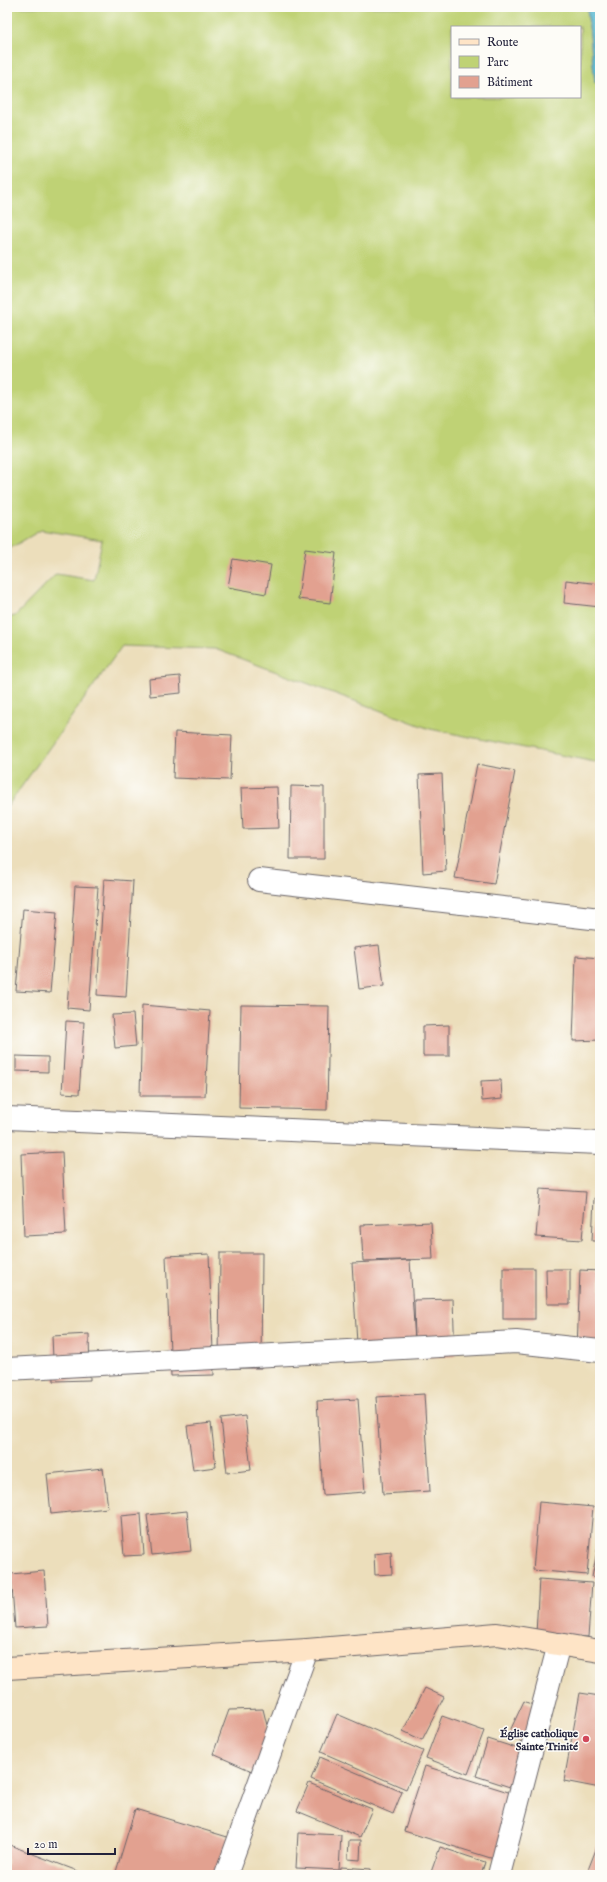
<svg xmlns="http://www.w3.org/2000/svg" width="607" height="1882" viewBox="0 0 607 1882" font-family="'IM FELL English',serif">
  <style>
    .green { fill: #bfd275; stroke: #707a58; fill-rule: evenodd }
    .water { fill: #52b6d0; stroke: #3a6c86 }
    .building { fill: #e2a190 }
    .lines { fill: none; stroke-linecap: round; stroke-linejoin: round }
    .street-casing { stroke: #696468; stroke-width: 24 }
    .secondary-casing { stroke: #696468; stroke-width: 24 }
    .street { stroke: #fff; stroke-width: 22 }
    .secondary { stroke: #fee4c6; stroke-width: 22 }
    .poi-dot { fill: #d1495b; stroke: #fdfcf7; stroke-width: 1.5 }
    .labels { text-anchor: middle; stroke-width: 3; stroke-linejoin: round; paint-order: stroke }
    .poi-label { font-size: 11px; font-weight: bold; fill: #22223b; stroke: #fdfcf7; text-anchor: end }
  </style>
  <rect width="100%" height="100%" fill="#fdfcf7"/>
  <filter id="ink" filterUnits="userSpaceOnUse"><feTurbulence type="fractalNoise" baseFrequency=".025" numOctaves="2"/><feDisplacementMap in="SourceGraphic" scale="8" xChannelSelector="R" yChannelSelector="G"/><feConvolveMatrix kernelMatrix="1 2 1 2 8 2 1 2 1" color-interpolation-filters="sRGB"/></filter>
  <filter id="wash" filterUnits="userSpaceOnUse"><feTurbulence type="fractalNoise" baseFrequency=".012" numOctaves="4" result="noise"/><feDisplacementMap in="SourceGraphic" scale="16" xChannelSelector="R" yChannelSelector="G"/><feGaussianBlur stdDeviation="0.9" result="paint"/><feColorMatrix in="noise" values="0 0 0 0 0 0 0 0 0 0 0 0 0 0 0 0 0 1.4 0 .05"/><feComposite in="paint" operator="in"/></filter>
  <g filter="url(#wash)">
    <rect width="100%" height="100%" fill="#ecdebb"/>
    <path class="green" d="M7,7H587L595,83L600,80V763L430,729L215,649L122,646L7,807V618L15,616L56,574L94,580L102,540L41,530L7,550ZM452,27H580V97H452Z"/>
    <path class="water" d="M587,7H600V80L595,83Z"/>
    <g id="blocks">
      <g class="building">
        <path d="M305,549L336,553L330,603L298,599Z"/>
        <path d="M233,559L271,565L266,594L228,587Z"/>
        <path d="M566,580L600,584V607L564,603Z"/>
        <path d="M180,676L181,693L150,696L149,679Z"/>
        <path d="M175,732L232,735L230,780L173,778Z"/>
        <path d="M477,764L515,771L494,884L455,878Z"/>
        <path d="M442,774L446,871L423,873L419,775Z"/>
        <path d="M291,786L324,787V859H290Z"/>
        <path d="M277,787L279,828L243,829L241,788Z"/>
        <path d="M104,879L133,881L126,997L97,995Z"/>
        <path d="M75,886L98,887L89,1010L67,1008Z"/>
        <path d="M23,909L57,912L50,993L16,991Z"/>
        <path d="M379,945L384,986L359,989L354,948Z"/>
        <path d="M576,956L600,958V1040L573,1041Z"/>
        <path d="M142,1005L210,1011L205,1096H140Z"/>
        <path d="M241,1005L329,1006L327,1110L239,1108Z"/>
        <path d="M133,1014L136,1046L115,1048L112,1015Z"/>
        <path d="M66,1021L84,1022L79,1094L62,1093Z"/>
        <path d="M449,1025V1056H423V1026Z"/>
        <path d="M16,1056L48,1057V1072L16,1071Z"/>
        <path d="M501,1080L502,1099L482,1101L481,1081Z"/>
        <path d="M62,1152L66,1234L24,1236L21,1154Z"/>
        <path d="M540,1189L586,1192L582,1240L536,1237Z"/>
        <path d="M594,1198H600V1241H592Z"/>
        <path d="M431,1222L433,1259L363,1261L361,1225Z"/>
        <path d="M220,1253H262L261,1368H219Z"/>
        <path d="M209,1254L214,1375L171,1376L166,1256Z"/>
        <path d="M410,1260L415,1342L414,1300L453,1299L455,1356L358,1359L352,1263Z"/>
        <rect x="503" y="1268" width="32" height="51"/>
        <path d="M546,1269H570V1304H547Z"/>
        <path d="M580,1270L600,1271V1349H577Z"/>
        <path d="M89,1334L90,1380L54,1381L52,1336Z"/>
        <path d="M424,1394L430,1491L383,1494L376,1397Z"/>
        <path d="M358,1399L365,1492L323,1495L317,1401Z"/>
        <path d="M245,1416L251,1470L227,1473L221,1419Z"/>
        <path d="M211,1423L216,1467L193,1470L187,1426Z"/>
        <path d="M103,1468L108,1508L51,1514L47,1474Z"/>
        <path d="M539,1502L593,1507L587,1575L533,1570Z"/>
        <path d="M187,1511L191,1551L152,1555L147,1515Z"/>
        <path d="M141,1514L144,1555L124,1556L121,1516Z"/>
        <path d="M599,1541H600V1579L592,1577Z"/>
        <path d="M391,1552L392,1574L375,1575L374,1554Z"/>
        <path d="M44,1571L48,1626L15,1628L11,1574Z"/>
        <path d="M539,1579L592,1583L588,1637L536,1634Z"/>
        <path d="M425,1688L444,1697L422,1740L403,1731Z"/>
        <path d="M580,1693L600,1696V1788L564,1781Z"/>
        <path d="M524,1701L539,1708L523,1743L508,1735Z"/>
        <path d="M263,1709L270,1738L261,1775L213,1754L229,1710Z"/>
        <path d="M337,1714L423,1751L406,1789L321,1752Z"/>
        <path d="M442,1716L484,1731L468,1774L426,1758Z"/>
        <path d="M488,1739L529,1752L516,1789L476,1776Z"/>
        <path d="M320,1757L402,1792L393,1814L311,1779Z"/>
        <path d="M425,1766L518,1795L497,1860L404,1831Z"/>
        <path d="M309,1783L372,1809L360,1837L297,1811Z"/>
        <path d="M135,1809L234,1839L223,1875H115Z"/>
        <path d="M298,1833L341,1835L339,1870L296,1868Z"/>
        <path d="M600,1839V1875H586Z"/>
        <path d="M349,1840H361L360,1860L348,1859Z"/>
        <path d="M7,1844L88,1875H7Z"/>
        <path d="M440,1847L485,1862L481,1875H430Z"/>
        <path d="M341,1867L371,1869V1875H340Z"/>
      </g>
    </g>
  </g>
  <g filter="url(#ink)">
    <use href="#blocks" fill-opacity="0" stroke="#696468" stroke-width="1"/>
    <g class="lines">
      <defs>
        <g id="street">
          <path d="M259,880L600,919"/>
          <path d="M7,1118L600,1143"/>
          <path d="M7,1369L516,1342L600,1351"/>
          <path d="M226,1875L307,1650"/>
          <path d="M499,1875L559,1644"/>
        </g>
        <path id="secondary" d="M7,1668L307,1650L497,1634L600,1651"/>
      </defs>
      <use href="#street" class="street-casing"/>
      <use href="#secondary" class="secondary-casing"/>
      <use href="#street" class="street"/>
      <use href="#secondary" class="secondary"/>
    </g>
  </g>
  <circle class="poi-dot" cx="586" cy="1739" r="4"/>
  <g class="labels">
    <g class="poi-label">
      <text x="578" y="1737">Église catholique<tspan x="578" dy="13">Sainte Trinité</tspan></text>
    </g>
  </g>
  <rect width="607" height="1882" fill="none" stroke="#fdfcf7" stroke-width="24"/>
  <rect x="451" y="26" width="130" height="72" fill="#fdfcf7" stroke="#a5a5ac"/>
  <rect x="459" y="39" width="20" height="6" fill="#fee4c6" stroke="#a5a5ac"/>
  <text x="487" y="46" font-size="12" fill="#22223b">Route</text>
  <rect x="459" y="56" width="20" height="12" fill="#bfd275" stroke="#a5a5ac"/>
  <text x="487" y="66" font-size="12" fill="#22223b">Parc</text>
  <rect x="459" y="76" width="20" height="12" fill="#e2a190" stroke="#a5a5ac"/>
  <text x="487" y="86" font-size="12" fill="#22223b">Bâtiment</text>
  <path d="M28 1848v6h87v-6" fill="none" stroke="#22223b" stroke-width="2"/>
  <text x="34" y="1848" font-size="12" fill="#22223b" stroke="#fdfcf7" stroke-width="3" paint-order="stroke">20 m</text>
</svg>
